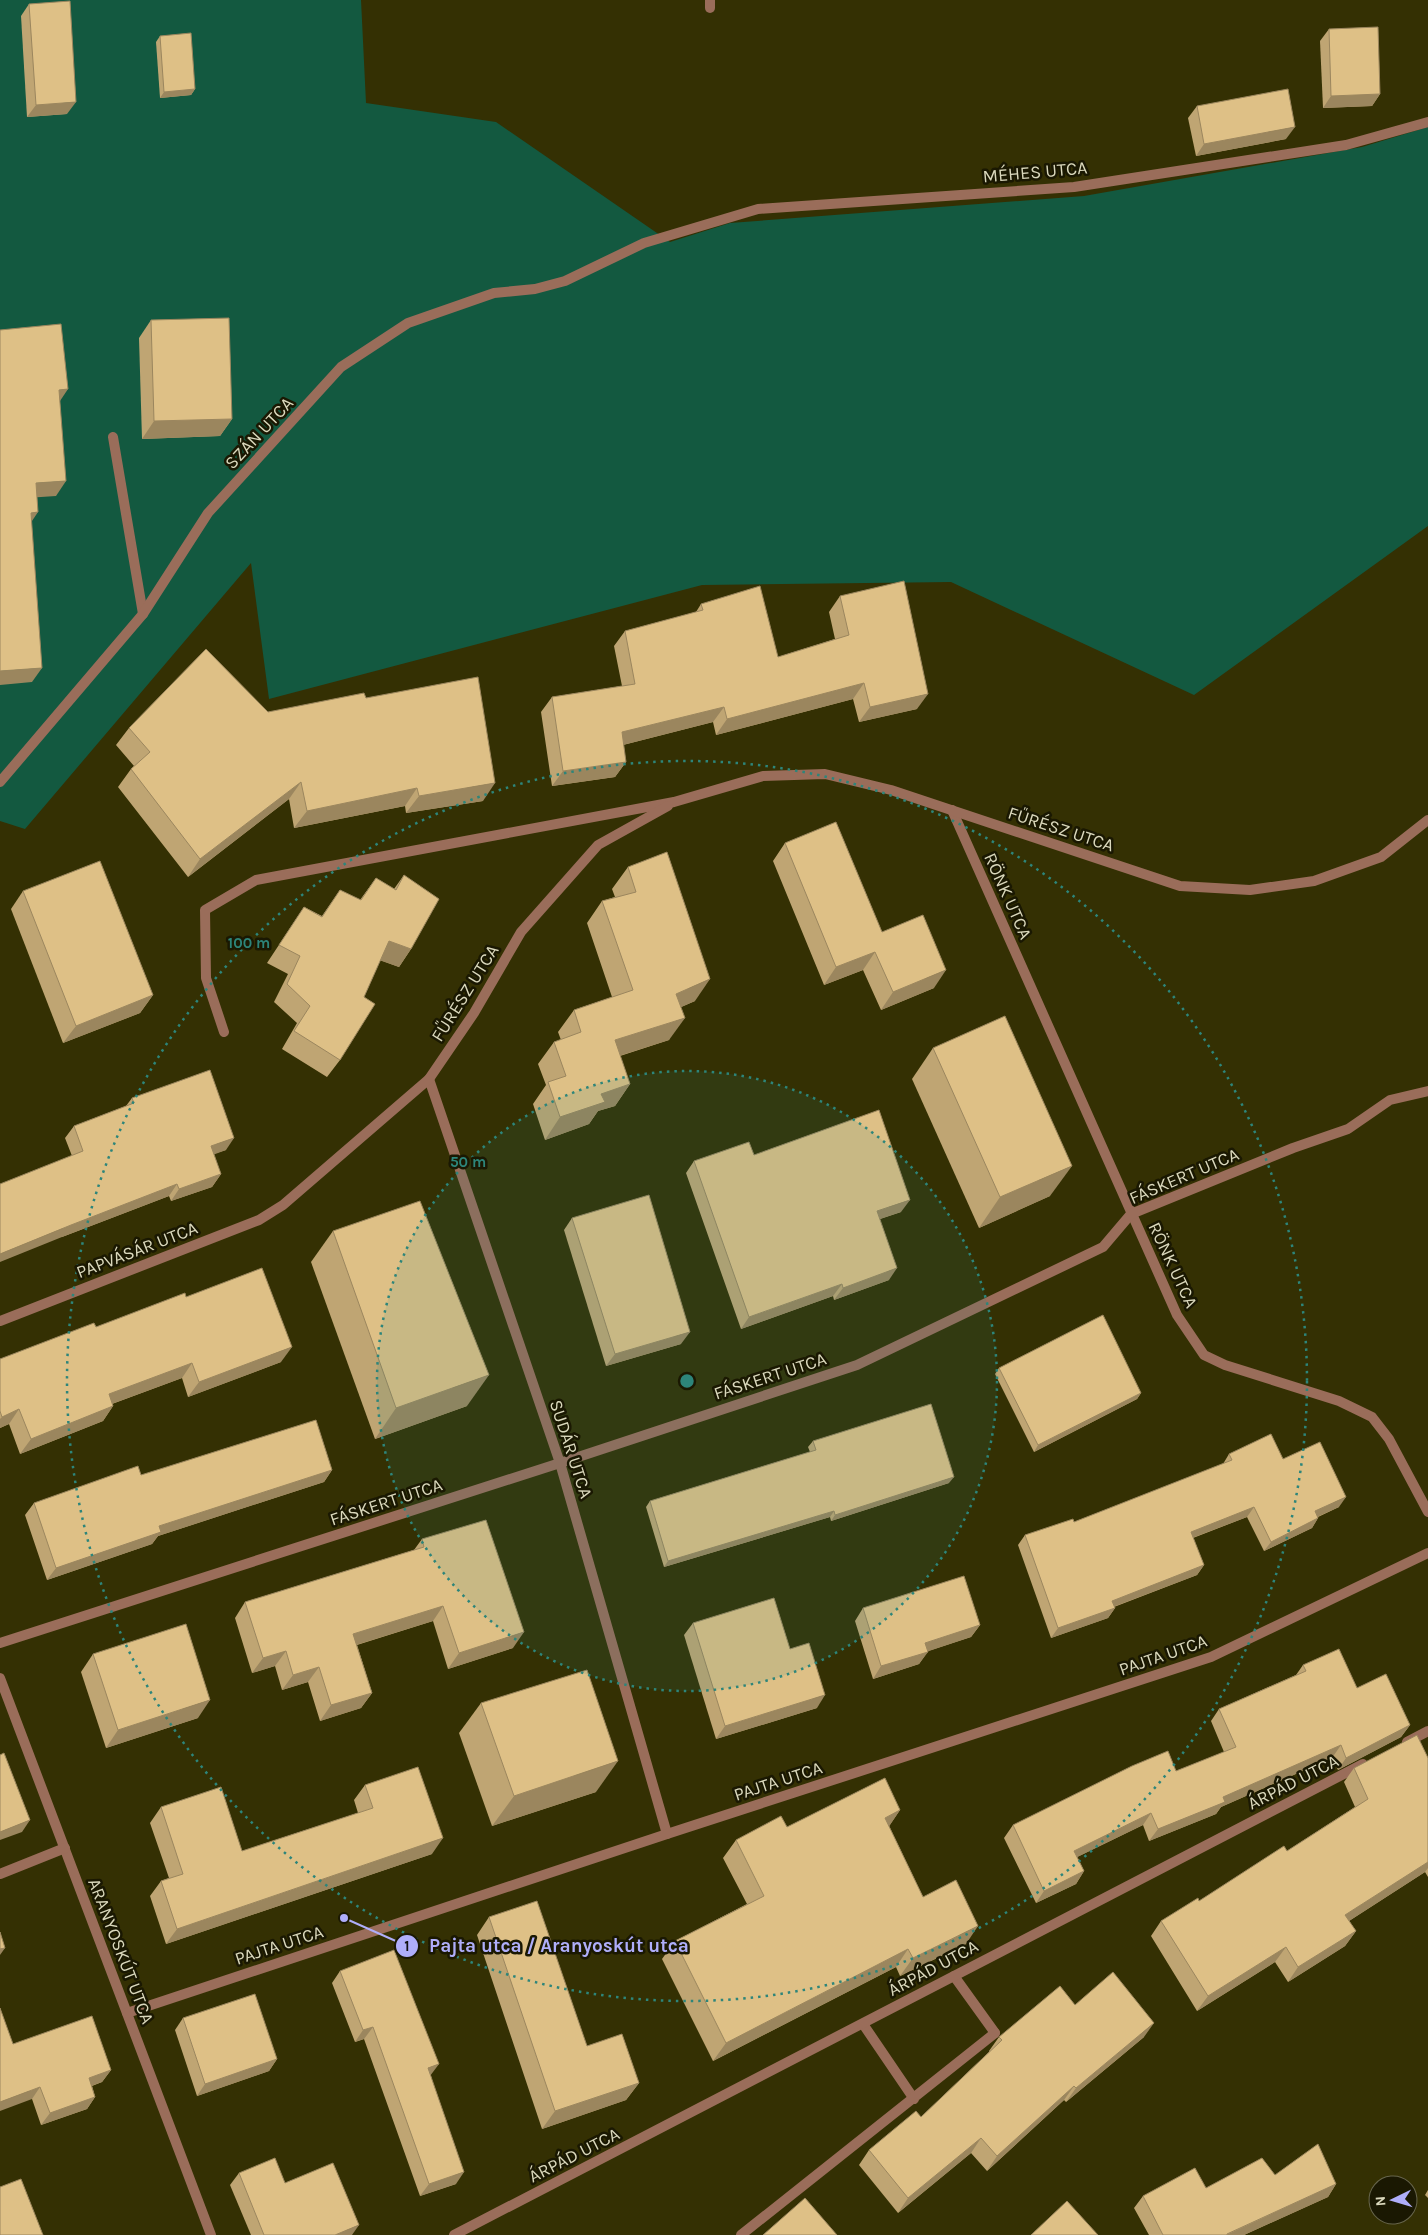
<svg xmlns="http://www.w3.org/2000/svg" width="1428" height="2235" viewBox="0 0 1428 2235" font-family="Karla,sans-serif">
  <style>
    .green { fill: #135940 }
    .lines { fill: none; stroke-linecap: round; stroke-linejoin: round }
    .lane { stroke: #9a6d5a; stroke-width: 10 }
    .street { stroke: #9a6d5a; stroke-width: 10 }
    .wall { fill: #bfa573 }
    .shaded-wall { fill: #9b865e }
    .building { fill: #dec086; stroke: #9b865e }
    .ring { fill: none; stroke: #2d857a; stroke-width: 2.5; stroke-dasharray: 2.5 5 }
    .labels { text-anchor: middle; stroke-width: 5; stroke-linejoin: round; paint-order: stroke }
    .street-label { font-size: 18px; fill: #dad8bc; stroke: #1a1802 }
    .centre { fill: #2d857a; stroke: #1a1802; stroke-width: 2.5 }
    .ring-label { font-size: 15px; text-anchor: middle; font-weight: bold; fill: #2d857a; stroke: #1a1802; stroke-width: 5; stroke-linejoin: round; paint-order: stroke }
    .leader { fill: none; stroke: #afaefa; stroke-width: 2 }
    .callout-dot { fill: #afaefa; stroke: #1a1802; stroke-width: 2 }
    .mark-label { font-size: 15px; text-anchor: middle; font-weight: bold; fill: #111 }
    .callout-label { font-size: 19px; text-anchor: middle; font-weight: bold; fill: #afaefa; stroke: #1a1802; stroke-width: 5; stroke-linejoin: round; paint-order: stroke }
  </style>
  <rect width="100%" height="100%" fill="#343003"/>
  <path class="green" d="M0,0H361L366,103L496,122L670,242L730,223L1084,196L1362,147L1428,127V526L1194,695L951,582L702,585L269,699L251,563L25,829L0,821Z"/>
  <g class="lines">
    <g class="lane">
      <path d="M710,8V0"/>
      <path d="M113,437L143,614"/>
      <path d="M954,1976L995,2033"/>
      <path d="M863,2024L914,2099"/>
    </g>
    <g class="street">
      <path d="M0,782L143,614L208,513L341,367L408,323L494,293L535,289L565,281L644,243L758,209L1074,187L1346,145L1428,122"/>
      <path d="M952,810L1177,1315L1204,1355L1225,1365L1339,1401L1372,1417L1389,1439L1428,1512"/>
      <path d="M224,1032L206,978L205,910L256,880L674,802L763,776L825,774L891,790L1180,886L1250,890L1314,881L1381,857L1428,820"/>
      <path d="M429,1079L560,1463L667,1834"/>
      <path d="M0,1321L259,1220L283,1205L429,1079L474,1013L521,932L598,845L668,806"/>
      <path d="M0,1643L560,1463L857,1365L1103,1247L1131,1214L1293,1148L1348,1129L1390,1100L1428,1091"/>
      <path d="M0,1678L211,2235"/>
      <path d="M1407,1742L1428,1731"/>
      <path d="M0,1874L65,1848"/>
      <path d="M127,2013L667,1834L1211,1657L1428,1553"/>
      <path d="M454,2235L1363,1764"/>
      <path d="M741,2235L995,2033"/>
    </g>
  </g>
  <g class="wall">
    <path d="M29,4L67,114L27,117L21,16Z"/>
    <path d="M1329,29L1380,94L1372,106L1323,108L1320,41Z"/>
    <path d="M160,36L195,89L191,95L160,98L156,42Z"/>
    <path d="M1197,106L1286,139L1196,156L1188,118Z"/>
    <path d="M151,320L232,419L220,436L142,439L139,338Z"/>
    <path d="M840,596L917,709L859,722L853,699L716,735L713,722L623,745L626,762L615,777L552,786L541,712L552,697L622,686L614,646L625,631L696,612L701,604L778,657L835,639L829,612Z"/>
    <path d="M366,698L483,801L406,813L405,806L294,828L289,799L188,877L118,787L131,769L134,766L116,745L129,728L268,712Z"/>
    <path d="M785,843L882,932L934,988L881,1010L863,970L824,985L773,861Z"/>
    <path d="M628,867L695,1001L681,1007L669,1040L620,1056L630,1084L615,1106L598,1111L589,1124L545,1140L533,1104L546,1085L538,1064L554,1042L561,1040L558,1032L574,1010L612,997L587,923L602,901L615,897L612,889Z"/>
    <path d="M404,875L411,949L399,967L380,960L364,997L340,1060L327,1077L282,1049L297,1023L274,1002L288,974L267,963L304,907L322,916L340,890L360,900L376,878L394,889Z"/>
    <path d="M23,891L153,995L140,1013L63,1043L11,909Z"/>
    <path d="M933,1048L1050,1196L979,1228L912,1079Z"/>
    <path d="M132,1098L226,1150L213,1154L221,1174L212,1187L171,1201L169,1196L62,1237L72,1156L65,1138L74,1126L126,1106Z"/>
    <path d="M754,1155L901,1212L880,1219L889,1280L834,1300L833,1296L741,1329L686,1173L694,1161Z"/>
    <path d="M572,1218L681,1344L606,1366L564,1230Z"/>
    <path d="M333,1231L467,1406L375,1439L311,1262Z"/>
    <path d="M186,1297L281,1362L188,1397L182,1378L112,1404L113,1406L103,1421L20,1454L9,1424L0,1428V1359Z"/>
    <path d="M999,1368L1141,1393L1137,1399L1034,1452L995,1374Z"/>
    <path d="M813,1441L949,1483L831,1521L830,1517L664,1567L646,1507L650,1501L810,1452L808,1447Z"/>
    <path d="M1229,1454L1283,1459L1339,1507L1318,1517V1518L1312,1528L1264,1551L1247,1517L1193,1538L1204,1565L1197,1575L1114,1607L1115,1608L1108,1618L1051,1638L1018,1545L1025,1535L1074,1522L1223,1464Z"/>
    <path d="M332,1470L324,1482L158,1536L152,1544L47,1580L25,1515L34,1503L141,1475Z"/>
    <path d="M422,1539L513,1648L448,1669L433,1621L357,1645L372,1693L361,1708L320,1721L308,1682L282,1690L275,1666L252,1673L235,1618L245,1602L414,1550Z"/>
    <path d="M863,1608L980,1625L971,1637L928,1651L919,1664L873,1679L855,1621Z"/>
    <path d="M693,1623L790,1649L817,1708L716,1739L684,1635Z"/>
    <path d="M93,1654L198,1718L106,1748L81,1672Z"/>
    <path d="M1303,1665L1357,1688L1410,1725L1401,1737L1338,1770L1332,1758L1221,1807L1216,1814L1149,1841L1143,1825L1077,1857L1084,1871L1076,1884L1036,1903L1004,1838L1013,1825L1176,1771L1224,1752L1211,1721L1219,1709L1296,1675Z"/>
    <path d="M481,1703L596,1792L492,1826L459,1733Z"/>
    <path d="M1428,1758V1877L1425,1872L1349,1921L1356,1931L1345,1946L1288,1982L1275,1962L1197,2011L1151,1936L1161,1921L1199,1901L1287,1851L1355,1807L1344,1782L1354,1768Z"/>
    <path d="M365,1785L432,1854L166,1944L150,1896L161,1881L169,1878L150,1823L161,1807L242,1851L358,1813L354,1800Z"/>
    <path d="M900,1810L889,1826L923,1897L966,1944L900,1976L896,1967L713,2061L662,1959L675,1941L747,1904L723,1858L736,1840L787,1827Z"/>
    <path d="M489,1917L587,2046L639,2083L626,2100L542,2129L477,1935Z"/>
    <path d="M340,1971L431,2076L456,2184L420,2196L364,2039L355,2042L332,1983Z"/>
    <path d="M1075,2005L1144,2037L1066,2102L1064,2100L987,2171L971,2153L898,2213L859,2165L869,2150L921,2117L989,2052V2051L999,2037Z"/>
    <path d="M183,2018L277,2059L269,2071L197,2096L175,2030Z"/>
    <path d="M13,2044L111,2070L102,2082L92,2086L95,2097L87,2109L41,2125Z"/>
    <path d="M239,2173L285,2183L352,2235H251L230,2185Z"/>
    <path d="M1275,2175L1336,2184L1328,2197L1244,2235H1149L1134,2208L1143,2196L1206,2188Z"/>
    <path d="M1428,2190V2198L1425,2195Z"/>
  </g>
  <g class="shaded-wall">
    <path d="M195,89L191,95L160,98L164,92Z"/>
    <path d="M1380,94L1372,106L1323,108L1331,96Z"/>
    <path d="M76,102L67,114L27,117L36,105Z"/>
    <path d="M1295,127L1286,139L1196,156L1204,144Z"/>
    <path d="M68,389L58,404L59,390Z"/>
    <path d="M232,419L220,436L142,439L154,421Z"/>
    <path d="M66,481L56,496L26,498L36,483Z"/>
    <path d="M38,512L28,527L31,513Z"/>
    <path d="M42,668L32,682L0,685V671Z"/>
    <path d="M864,683L853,699L716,735L727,719Z"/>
    <path d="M928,694L917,709L859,722L870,707Z"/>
    <path d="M724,707L713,722L611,748L622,732Z"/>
    <path d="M626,762L615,777L552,786L563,771Z"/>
    <path d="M301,782L289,799L188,877L200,859Z"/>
    <path d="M495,783L483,801L406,813L419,796Z"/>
    <path d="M417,788L405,806L294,828L307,811Z"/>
    <path d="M389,941L411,949L399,967L376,959Z"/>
    <path d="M875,952L863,970L824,985L836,967Z"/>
    <path d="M946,970L934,988L881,1010L893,992Z"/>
    <path d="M710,979L695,1001L661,1016L676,994Z"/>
    <path d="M153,995L140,1013L63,1043L76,1026Z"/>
    <path d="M685,1018L669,1040L600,1062L615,1040Z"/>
    <path d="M630,1084L615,1106L598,1111L589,1124L545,1140L560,1117L601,1094Z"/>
    <path d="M234,1138L226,1150L202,1159L211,1146Z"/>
    <path d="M1072,1166L1050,1196L979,1228L1000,1197Z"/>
    <path d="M221,1174L212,1187L171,1201L179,1189Z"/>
    <path d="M177,1184L169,1196L62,1237L0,1262V1254L71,1225Z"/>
    <path d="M910,1200L901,1212L868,1223L877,1211Z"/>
    <path d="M897,1268L889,1280L834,1300L843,1288Z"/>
    <path d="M842,1284L833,1296L741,1329L749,1317Z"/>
    <path d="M690,1332L681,1344L606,1366L615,1354Z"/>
    <path d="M292,1347L281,1362L188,1397L199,1382Z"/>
    <path d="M192,1363L182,1378L98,1409L109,1394Z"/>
    <path d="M489,1375L467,1406L375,1439L396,1408Z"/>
    <path d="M1141,1393L1137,1399L1034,1452L1038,1445Z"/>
    <path d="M113,1406L103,1421L20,1454L31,1439Z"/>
    <path d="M19,1409L9,1424L0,1428V1419L2,1417Z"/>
    <path d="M332,1470L324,1482L158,1536L152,1544L47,1580L56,1568L159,1526Z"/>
    <path d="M954,1477L949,1483L831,1521L835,1515Z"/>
    <path d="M1346,1497L1339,1507L1308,1521L1315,1511Z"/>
    <path d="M1254,1507L1247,1517L1184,1541L1191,1532Z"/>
    <path d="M834,1511L830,1517L664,1567L668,1561Z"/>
    <path d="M1318,1518L1312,1528L1264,1551L1271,1542Z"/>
    <path d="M1204,1565L1197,1575L1105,1610L1112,1601Z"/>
    <path d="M443,1606L433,1621L343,1649L353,1634Z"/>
    <path d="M1115,1608L1108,1618L1051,1638L1058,1628Z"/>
    <path d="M980,1625L971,1637L917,1655L925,1643Z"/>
    <path d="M524,1632L513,1648L448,1669L459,1653Z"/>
    <path d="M286,1651L275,1666L252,1673L263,1658Z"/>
    <path d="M928,1652L919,1664L873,1679L881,1666Z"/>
    <path d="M319,1667L308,1682L282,1690L293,1675Z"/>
    <path d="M372,1693L361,1708L320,1721L331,1705Z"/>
    <path d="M825,1695L817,1708L716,1739L725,1726Z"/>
    <path d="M210,1700L198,1718L106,1748L118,1730Z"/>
    <path d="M1410,1725L1401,1737L1338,1770L1346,1758Z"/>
    <path d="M1341,1745L1332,1758L1221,1807L1216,1814L1149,1841L1158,1829L1223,1797Z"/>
    <path d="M618,1761L596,1792L492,1826L514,1796Z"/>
    <path d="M900,1810L888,1828L885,1818Z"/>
    <path d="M1151,1813L1143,1825L1065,1863L1074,1851Z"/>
    <path d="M30,1820L22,1832L0,1840V1832Z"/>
    <path d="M443,1838L432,1854L166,1944L177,1929Z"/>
    <path d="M1428,1862V1868L1425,1872L1335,1930L1345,1915Z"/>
    <path d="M1084,1871L1076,1884L1036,1903L1044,1891Z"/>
    <path d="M978,1926L966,1944L900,1976L913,1958Z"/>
    <path d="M1356,1931L1345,1946L1288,1982L1298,1967Z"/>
    <path d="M1286,1947L1275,1962L1197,2011L1208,1996Z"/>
    <path d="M5,1948L0,1955V1949Z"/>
    <path d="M908,1949L896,1967L713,2061L726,2043Z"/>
    <path d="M1154,2023L1144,2037L1066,2102L1076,2088Z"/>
    <path d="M373,2027L364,2039L355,2042L363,2030Z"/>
    <path d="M277,2059L269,2071L197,2096L205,2084Z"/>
    <path d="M439,2064L430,2076L428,2068Z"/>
    <path d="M111,2070L102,2082L80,2090L89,2078Z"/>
    <path d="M639,2083L626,2100L542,2129L555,2111Z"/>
    <path d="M1074,2086L1064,2100L987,2171L997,2156Z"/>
    <path d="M40,2087L32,2099L0,2111V2102Z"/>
    <path d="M95,2097L87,2109L41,2125L50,2113Z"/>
    <path d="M981,2138L971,2153L898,2213L908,2198Z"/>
    <path d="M464,2172L456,2184L420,2196L429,2184Z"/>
    <path d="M1336,2184L1328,2197L1244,2235H1226Z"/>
    <path d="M359,2225L352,2235H335Z"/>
  </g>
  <g class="building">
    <path d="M70,1L76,102L36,105L29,4Z"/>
    <path d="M1378,27L1380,94L1331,96L1329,29Z"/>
    <path d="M191,33L195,89L164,92L160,36Z"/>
    <path d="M1288,89L1295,127L1204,144L1197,106Z"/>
    <path d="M229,318L232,419L154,421L151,320Z"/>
    <path d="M61,324L68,389L59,390L66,481L36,483L38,512L31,513L42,668L0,671V330Z"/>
    <path d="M904,581L928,694L870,707L864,683L727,719L724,707L622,732L626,762L563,771L552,697L635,684L625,631L703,610L701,604L760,586L778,657L849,635L840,596Z"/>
    <path d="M206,649L268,712L364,693L366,698L478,677L495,783L419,796L417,788L307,811L301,782L200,859L131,769L150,752L129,728Z"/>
    <path d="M836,822L882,932L923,915L946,970L893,992L875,952L836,967L785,843Z"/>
    <path d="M667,852L710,979L676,994L685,1018L615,1040L630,1084L601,1094L605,1102L560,1117L548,1082L566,1076L554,1042L581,1032L574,1010L633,990L602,901L636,892L628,867Z"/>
    <path d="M100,861L153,995L76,1026L23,891Z"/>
    <path d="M404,875L439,899L411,949L389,941L364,997L375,1004L340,1060L294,1031L310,1006L287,984L300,956L279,945L304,907L322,917L340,890L361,900L376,878L396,890Z"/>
    <path d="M1005,1016L1072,1166L1000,1197L933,1048Z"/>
    <path d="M210,1070L234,1138L211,1146L221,1174L179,1189L177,1184L71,1225L0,1254V1184L83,1151L74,1126L134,1103L132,1098Z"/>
    <path d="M879,1110L910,1200L877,1211L897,1268L843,1288L842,1284L749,1317L694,1161L749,1142L754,1155Z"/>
    <path d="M649,1195L690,1332L615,1354L572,1218Z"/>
    <path d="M420,1201L489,1375L396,1408L333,1231Z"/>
    <path d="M262,1268L292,1347L199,1382L192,1363L109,1394L113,1406L31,1439L19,1409L2,1417L0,1411V1359L94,1323L96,1327L185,1293L186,1297Z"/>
    <path d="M1103,1315L1141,1393L1038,1445L999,1368Z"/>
    <path d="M931,1404L954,1477L835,1515L834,1511L668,1561L650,1501L816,1450L813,1441Z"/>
    <path d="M316,1420L332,1470L159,1526L161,1532L56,1568L34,1503L138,1466L141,1475Z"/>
    <path d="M1271,1434L1283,1459L1320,1442L1346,1497L1315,1511L1318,1518L1271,1542L1254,1507L1191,1532L1204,1565L1112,1601L1115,1608L1058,1628L1025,1535L1073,1519L1074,1522L1232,1460L1229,1454Z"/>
    <path d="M486,1520L524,1632L459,1653L443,1606L353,1634L372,1693L331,1705L319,1667L293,1675L286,1651L263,1658L245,1602L424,1547L422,1539Z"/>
    <path d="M964,1576L980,1625L925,1643L928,1652L881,1666L863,1608Z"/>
    <path d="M774,1598L790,1649L809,1643L825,1695L725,1726L693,1623Z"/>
    <path d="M186,1624L210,1700L118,1730L93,1654Z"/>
    <path d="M1339,1649L1357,1688L1386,1674L1410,1725L1346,1758L1341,1745L1223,1797L1225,1802L1158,1829L1151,1813L1074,1851L1084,1871L1044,1891L1013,1825L1132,1766L1168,1751L1176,1771L1236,1747L1219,1709L1306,1671L1303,1665Z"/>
    <path d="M587,1670L618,1761L514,1796L481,1703Z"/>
    <path d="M1417,1735L1428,1758V1862L1345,1915L1356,1931L1298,1967L1286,1947L1208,1996L1161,1921L1198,1898L1199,1901L1284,1846L1287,1851L1368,1799L1354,1768Z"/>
    <path d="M4,1753L30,1820L0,1832V1755Z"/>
    <path d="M418,1767L443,1838L177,1929L161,1881L183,1874L161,1807L221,1787L242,1851L373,1808L365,1785Z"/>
    <path d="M885,1778L900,1810L885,1818L923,1897L956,1880L978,1926L913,1958L908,1949L726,2043L675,1941L764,1896L736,1840L781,1816L787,1827Z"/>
    <path d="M537,1901L587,2046L622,2034L639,2083L555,2111L489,1917Z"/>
    <path d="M0,1932L5,1948L0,1949Z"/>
    <path d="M394,1950L439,2064L428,2068L464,2172L429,2184L373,2027L363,2030L340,1971Z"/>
    <path d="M1113,1972L1154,2023L1076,2088L1074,2086L997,2156L981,2138L908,2198L869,2150L916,2111L921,2117L1002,2040L999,2037L1060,1986L1075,2005Z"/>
    <path d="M255,1994L277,2059L205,2084L183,2018Z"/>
    <path d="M0,2008L13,2044L92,2016L111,2070L89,2078L95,2097L50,2113L40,2087L0,2102Z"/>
    <path d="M1318,2144L1336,2184L1227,2234V2235H1163L1143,2196L1195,2168L1206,2188L1262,2158L1275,2175Z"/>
    <path d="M275,2158L285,2183L333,2163L359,2225L335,2235H264L239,2173Z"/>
    <path d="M21,2179L43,2235H0V2187Z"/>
    <path d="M805,2198L837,2235H763Z"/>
    <path d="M1067,2201L1098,2235H1031Z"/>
  </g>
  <circle cx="687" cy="1381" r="310" fill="#2d857a" fill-opacity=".12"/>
  <g class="ring">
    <circle cx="687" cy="1381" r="310"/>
    <circle cx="687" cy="1381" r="620"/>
  </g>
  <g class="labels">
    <g class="street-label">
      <text transform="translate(1035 172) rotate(-5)" y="6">MÉHES UTCA</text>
      <text transform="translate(259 433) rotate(-47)" y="6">SZÁN UTCA</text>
      <text transform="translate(1061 829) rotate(18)" y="6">FŰRÉSZ UTCA</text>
      <text transform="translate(1008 896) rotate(66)" y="6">RÖNK UTCA</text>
      <text transform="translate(465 993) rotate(-58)" y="6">FŰRÉSZ UTCA</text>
      <text transform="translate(1184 1176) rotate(-23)" y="6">FÁSKERT UTCA</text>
      <text transform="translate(137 1250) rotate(-21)" y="6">PAPVÁSÁR UTCA</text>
      <text transform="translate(1173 1265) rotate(65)" y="6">RÖNK UTCA</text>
      <text transform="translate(770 1376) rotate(-18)" y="6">FÁSKERT UTCA</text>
      <text transform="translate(571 1449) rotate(72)" y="6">SUDÁR UTCA</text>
      <text transform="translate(386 1502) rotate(-18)" y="6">FÁSKERT UTCA</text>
      <text transform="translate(1163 1655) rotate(-19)" y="6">PAJTA UTCA</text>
      <text transform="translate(778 1781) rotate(-18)" y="6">PAJTA UTCA</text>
      <text transform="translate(1293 1782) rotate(-27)" y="6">ÁRPÁD UTCA</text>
      <text transform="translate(279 1945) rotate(-18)" y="6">PAJTA UTCA</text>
      <text transform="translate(121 1951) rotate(69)" y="6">ARANYOSKÚT UTCA</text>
      <text transform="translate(933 1968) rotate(-28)" y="6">ÁRPÁD UTCA</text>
      <text transform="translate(574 2155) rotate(-27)" y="6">ÁRPÁD UTCA</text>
    </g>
  </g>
  <circle cx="687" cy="1381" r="8" class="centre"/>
  <g class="ring-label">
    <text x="249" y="948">100 m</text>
    <text x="468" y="1167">50 m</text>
  </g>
  <path class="leader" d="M344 1918L407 1946"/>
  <g class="callout-dot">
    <circle cx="344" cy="1918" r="5"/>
    <circle cx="407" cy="1946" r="12"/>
  </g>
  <g class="mark-label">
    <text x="407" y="1951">1</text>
  </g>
  <g class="callout-label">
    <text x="559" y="1952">Pajta utca / Aranyoskút utca</text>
  </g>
  <g transform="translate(1393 2200) rotate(265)"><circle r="24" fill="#1a1802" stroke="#67654c"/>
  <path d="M0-4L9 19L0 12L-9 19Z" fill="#afaefa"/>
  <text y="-8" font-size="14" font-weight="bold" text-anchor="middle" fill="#dad8bc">N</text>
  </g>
</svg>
